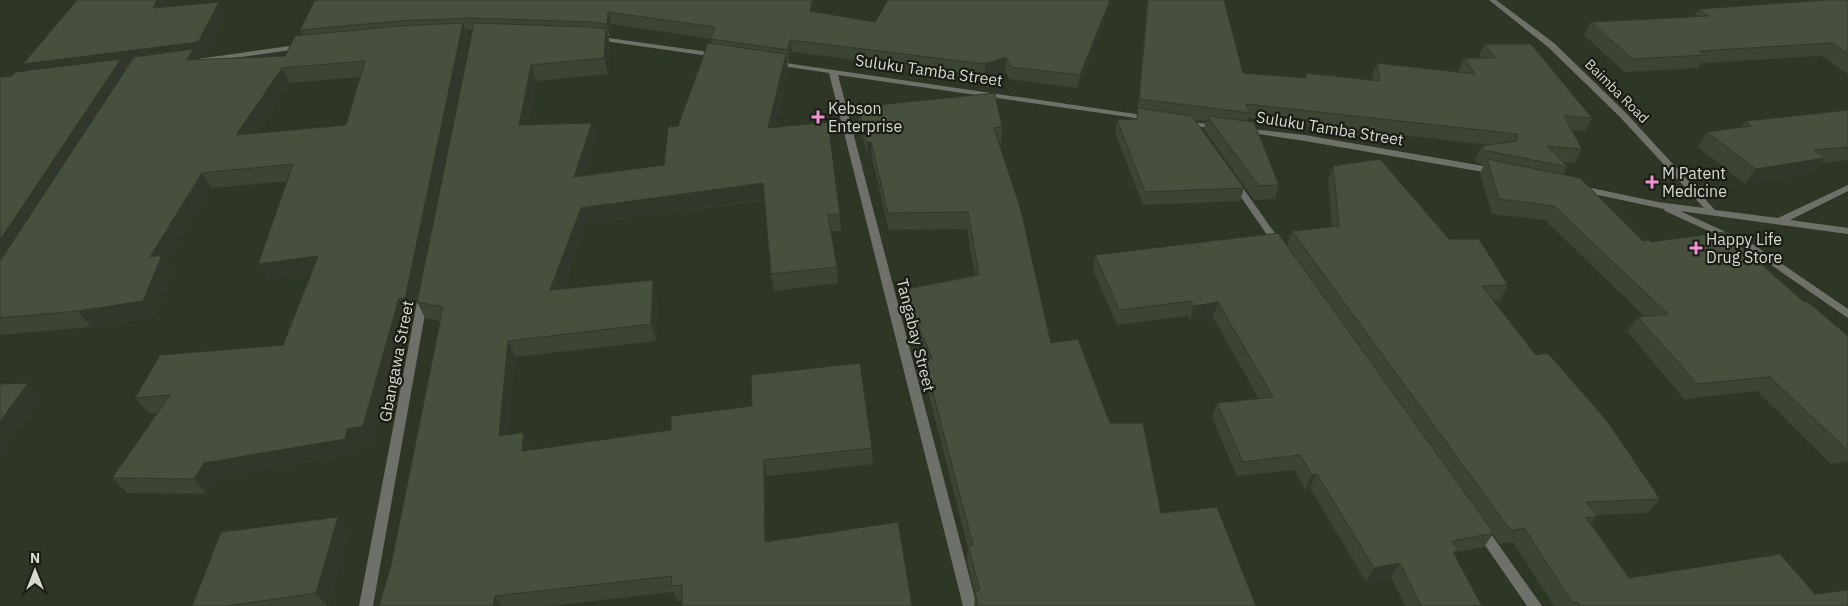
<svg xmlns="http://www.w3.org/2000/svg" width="1848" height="606" viewBox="0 0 1848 606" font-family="'IBM Plex Sans',sans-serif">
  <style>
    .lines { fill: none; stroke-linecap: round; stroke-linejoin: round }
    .minor { fill: #6d7169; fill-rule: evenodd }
    .wall { fill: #3c4534; fill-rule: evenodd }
    .shaded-wall { fill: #31382b }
    .building { fill: #46503d; stroke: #31382b; fill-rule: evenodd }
    .poi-dot { fill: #f391d5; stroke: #191d15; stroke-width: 2 }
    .labels { text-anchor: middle; stroke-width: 4.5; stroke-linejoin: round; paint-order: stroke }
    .far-street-label { font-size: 14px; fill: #d5dacf; stroke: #191d15 }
    .street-label { font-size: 16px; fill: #d5dacf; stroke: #191d15 }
    .poi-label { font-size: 16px; fill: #d5dacf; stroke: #191d15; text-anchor: start }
  </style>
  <rect width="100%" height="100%" fill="#2e3726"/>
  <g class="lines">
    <g class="minor">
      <path d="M1489,0H1496L1554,43L1626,113L1715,210L1778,218L1848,185V191L1790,220L1848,228V234L1680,211L1754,245L1848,309V318L1748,249L1665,211L1664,209L1579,191L1578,189L1579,187L1582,186L1658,202L1704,208L1620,117L1548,47Z"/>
      <path d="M594,36L716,53L720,55L716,57L597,40H594Z"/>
      <path d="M303,44H306V48L198,63L194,61L198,59Z"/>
      <path d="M772,61L1149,116L1153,118L1149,120L838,75L977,606H963L829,73L775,65H772Z"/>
      <path d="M1183,121L1218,125L1222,127L1218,129L1186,125L1182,123Z"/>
      <path d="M1242,128L1305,135L1495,168L1499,171L1495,174L1305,141L1245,132L1241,130Z"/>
      <path d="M1235,180L1238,181L1281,242L1283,244L1281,246H1275L1231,183Z"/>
      <path d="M423,294L428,297L373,606H359L418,297Z"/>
      <path d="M1482,526L1486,527L1542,606H1527L1478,535L1476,531L1478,527Z"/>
    </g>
  </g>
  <g class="wall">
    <path d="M315,0H817L814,12L875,22L888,0H1113L1078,88L1009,79L1005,70L985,76L792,52L789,62H787L788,70L774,128L840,214L841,231H831L837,267L838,283L774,291L771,274L765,200L586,224L563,289L657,296L656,341L515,357L508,435L524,432L531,448V450L872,448L873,464L767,476L682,600L677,601L673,592L549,606H379L391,565L440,321L425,318L417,302L473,30H466L469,38L413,315L407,314L373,442L357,444L355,454L217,478L207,494L127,493L112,478L158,413H149L135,398L283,345L311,273L268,280L258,264L287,181L212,188L167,263L173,271L155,317L91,327L0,335V77L12,76L28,70L168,7L219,2L227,15L206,55L197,56L199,60L285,56L303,35L300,30ZM611,24L711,39L712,44L664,165L584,175L596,139L592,123L528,125L536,81L608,74L610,44L608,36H610ZM360,77L346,125L257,133L290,83Z"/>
    <path d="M1147,0H1224L1243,73L1305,78L1306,73L1373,80L1372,76L1377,63L1459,72L1458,71L1464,58H1480L1479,56L1484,44L1592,118L1585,131L1572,130L1582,149L1574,163L1562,162L1568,167L1563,174L1643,241L1651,242L1804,302L1848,336V461L1831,464L1757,391L1684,399L1627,331L1638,317L1644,316L1545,220L1492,214L1480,173L1484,165L1477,163L1475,159L1482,146L1490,145L1248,118V121L1279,185L1275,199L1254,200L1204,129L1206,121L1194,120L1244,188L1240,201L1143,205L1115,132L1117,120L1137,119Z"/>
    <path d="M1814,0H1848V74L1822,56L1701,63L1698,68L1624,72L1584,35L1591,22L1694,17L1699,9L1815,1Z"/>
    <path d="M858,107L1002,127L1001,144H999L1051,343L1110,423L1161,513L1256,606H974L975,593L967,562L968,548L924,376V359H925L912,325L907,306V289L975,275L967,229L889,230L872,158L868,159L859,123Z"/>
    <path d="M1848,110V160L1820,163L1813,172L1745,184L1698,147L1707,132L1741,127L1746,121Z"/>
    <path d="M1333,166L1449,239L1508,285L1500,300H1493L1536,355L1660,499L1647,513L1597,515V516L1591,523L1629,578L1815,594L1848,606H1554L1513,542L1500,544L1493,534L1484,547L1458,552L1455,556L1482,606H1405L1391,577L1366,582L1310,488L1305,489L1294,470L1237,476L1212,418L1217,403L1259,399L1213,317L1190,321L1187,316L1117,325L1093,270L1095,255L1287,246L1292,231L1332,227L1328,180Z"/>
    <path d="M349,531L328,606H192Z"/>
  </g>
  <g class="shaded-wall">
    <path d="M157,0H171L161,21L153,8Z"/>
    <path d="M813,0H817L811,24L810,11Z"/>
    <path d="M1110,0H1113L1078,88L1080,75Z"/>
    <path d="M219,2L227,15L206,55L197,56L201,64L187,60L188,58L125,66L130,73L0,277V240L33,78L23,64Z"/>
    <path d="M608,12L611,24L610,36L607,24Z"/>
    <path d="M463,23L469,38L413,315L405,299Z"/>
    <path d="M606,29L610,44L608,74L604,58Z"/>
    <path d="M790,40L792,52L789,62L788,50Z"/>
    <path d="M786,54L788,70L770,144L768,128Z"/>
    <path d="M1006,57L1005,70L985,76V64Z"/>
    <path d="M531,65L536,81L525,141L519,125Z"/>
    <path d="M282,68L290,83L245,150L236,135Z"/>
    <path d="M592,123L596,139L579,193L574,177Z"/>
    <path d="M867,142H871L872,158L868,159Z"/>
    <path d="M1825,158L1813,172L1745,184L1756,169Z"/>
    <path d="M202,173L212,188L167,263L173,271L155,317L91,327L78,311L150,257Z"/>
    <path d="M763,183L765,199L586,224L556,307L550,290L581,208Z"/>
    <path d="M318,256L327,271L268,280L258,264Z"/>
    <path d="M653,280L657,296L656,341L651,324Z"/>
    <path d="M399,298L407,314L373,442L357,444L355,454L217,478L207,494L194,479L204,463L347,429Z"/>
    <path d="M1218,302L1213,317L1190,321L1194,306Z"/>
    <path d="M508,341L515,357L507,452L499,436Z"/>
    <path d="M28,383L43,398L0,459V422Z"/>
    <path d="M524,432L531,448L529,467L522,451Z"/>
    <path d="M764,460L767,476L768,557L765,542Z"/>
    <path d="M1317,474L1310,488L1305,489L1312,475Z"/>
    <path d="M338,517L349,531L328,606H327L316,593Z"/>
    <path d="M1459,551L1449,565L1453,552Z"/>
    <path d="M1400,563L1391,577L1366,582L1374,568Z"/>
    <path d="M495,596L501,606H493Z"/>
  </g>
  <g class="building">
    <path d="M77,0H157L153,8L219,2L198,42L23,64Z"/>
    <path d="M315,0H813L810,11L875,22L888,0H1110L1080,75L1010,67L1006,57L985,64L790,40L788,50L711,39L715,27L608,12L607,24L591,22L471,18L399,21L300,30Z"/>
    <path d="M1148,0H1224L1243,73L1307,78L1306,73L1380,81L1377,63L1475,74L1464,58H1495L1484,44H1531L1592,118L1564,116L1582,149L1547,146L1568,167L1483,150L1482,146L1517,141V134L1246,104L1250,113L1139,99Z"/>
    <path d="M1825,0H1848V54L1832,43L1700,51L1706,55L1632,59L1591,22L1708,16L1699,9Z"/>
    <path d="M463,23L405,299L399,298L363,426L347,429L345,439L204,463L194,479L112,478L170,395L135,398L160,355L283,345L318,256L258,264L293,164L202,173L150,257L162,255L143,301L78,311L0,318V261L134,57L193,49L187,60L285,56L295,36L398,26ZM365,61L346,125L236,135L282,68Z"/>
    <path d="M474,23L590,27L606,29L604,58L531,65L519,125L592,123L574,177L664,165L668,127L678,126L708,43L786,54L768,128L828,122L840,214L828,215L837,267L771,274L763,183L581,208L550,290L653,280L651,324L508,341L499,436L524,432L522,451L671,430V416L752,406L751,375L860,363L872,448L764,460L765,542L898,522L912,606H682V585L671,586L672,576L495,596L493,606H379L391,565L443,307L417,302Z"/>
    <path d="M121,59L0,240V77L12,76L15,72Z"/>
    <path d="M995,93L1002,127L994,128L1021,210L1051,343L1078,339L1110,423H1143L1161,513L1217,507L1256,606H978L975,592L980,590L968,546L973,545L924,359L932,358L911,309L907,289L979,275L968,212L888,213L871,142H867L858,107Z"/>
    <path d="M1138,108L1192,116L1244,188L1145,192L1117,120L1137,119Z"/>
    <path d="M1848,110V147L1814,150L1825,158L1756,169L1707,132L1751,126L1746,121Z"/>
    <path d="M1207,116L1254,122L1279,185L1259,186Z"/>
    <path d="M1380,159L1449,239H1479L1508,285L1482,286L1536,355L1548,353L1608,422L1660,499L1586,502L1597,516L1586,518L1629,578L1780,554L1815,594L1848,590V606H1580L1577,602H1572L1524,528L1511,531L1292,231L1339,226L1333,166Z"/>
    <path d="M1487,159L1580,178L1643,241L1649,240L1651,242L1725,232L1804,302H1808L1848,336V449H1846L1770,377L1697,384L1638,317L1668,314L1554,206L1499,199Z"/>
    <path d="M1278,233L1494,533L1452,541L1459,551L1453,552L1482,606H1421L1400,563L1374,568L1317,474L1312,475L1300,455L1243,462L1217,403L1273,397L1218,302L1194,306L1191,301L1119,310L1095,255Z"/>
    <path d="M28,383L0,422V384Z"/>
    <path d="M338,517L316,593L227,606H192L221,532Z"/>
  </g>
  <g class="poi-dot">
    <path d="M815.5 109.5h5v5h5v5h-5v5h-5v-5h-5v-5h5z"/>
    <path d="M1649.5 174.5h5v5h5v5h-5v5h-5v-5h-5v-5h5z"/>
    <path d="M1693.5 240.5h5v5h5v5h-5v5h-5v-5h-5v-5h5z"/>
  </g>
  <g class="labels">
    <g class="far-street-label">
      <text transform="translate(1617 91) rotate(45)" y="5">Baimba Road</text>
    </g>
    <g class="street-label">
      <text transform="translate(929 70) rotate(8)" y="6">Suluku Tamba Street</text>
      <text transform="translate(1330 128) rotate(9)" y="6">Suluku Tamba Street</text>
      <text transform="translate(916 335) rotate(76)" y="6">Tangabay Street</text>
      <text transform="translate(396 361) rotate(-79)" y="6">Gbangawa Street</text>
    </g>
    <g class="poi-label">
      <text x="828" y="114">Kebson<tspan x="828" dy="18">Enterprise</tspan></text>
      <text x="1662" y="179">M Patent<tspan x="1662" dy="18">Medicine</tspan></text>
      <text x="1706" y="245">Happy Life<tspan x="1706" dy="18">Drug Store</tspan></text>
    </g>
  </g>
  <g transform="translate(35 571)" stroke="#191d15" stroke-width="4" paint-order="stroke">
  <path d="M0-4L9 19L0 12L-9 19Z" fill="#d5dacf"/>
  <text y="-8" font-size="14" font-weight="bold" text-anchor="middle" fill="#d5dacf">N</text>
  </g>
</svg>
